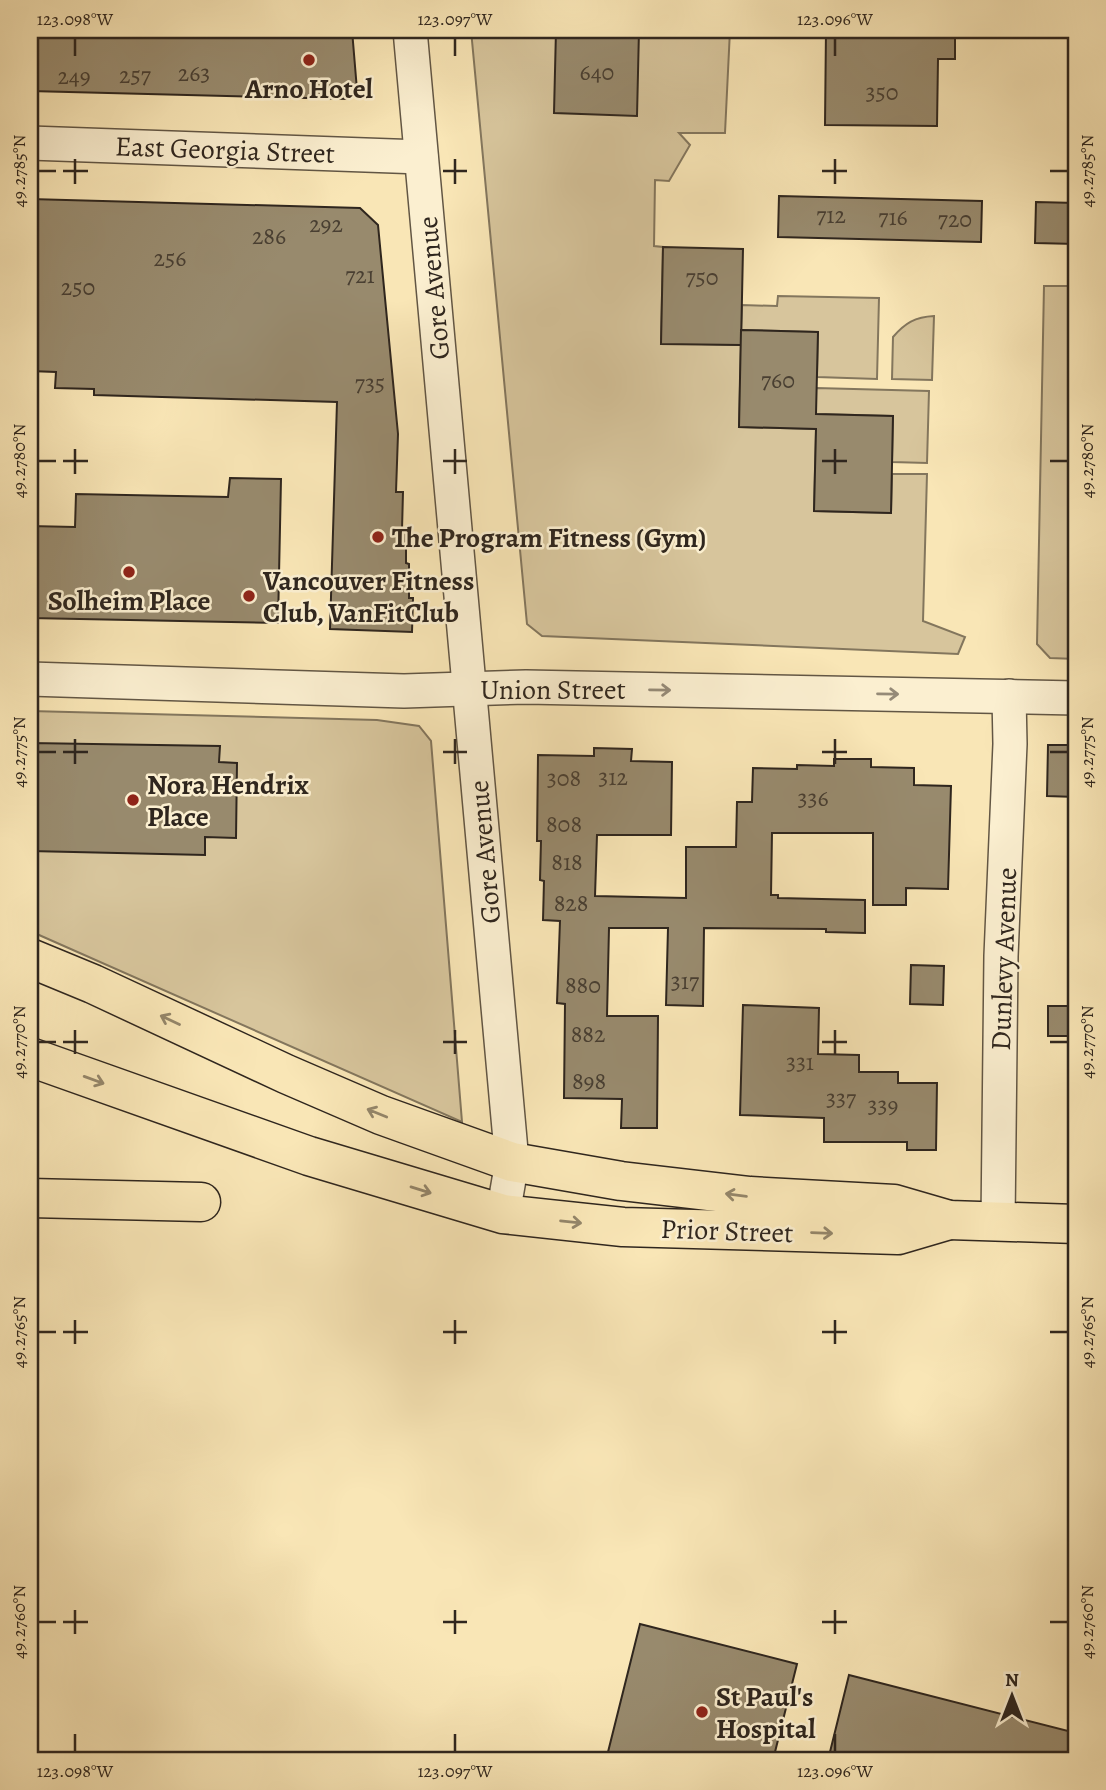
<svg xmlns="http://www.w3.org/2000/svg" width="1106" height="1790" viewBox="0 0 1106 1790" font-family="Alegreya,serif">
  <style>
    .green { fill: #d7c59c; stroke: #83765d; stroke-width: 2 }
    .building { fill: #988a6d; stroke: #2f261e; stroke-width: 2 }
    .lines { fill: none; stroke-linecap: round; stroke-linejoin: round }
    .minor-casing { stroke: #625644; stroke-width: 36 }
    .major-casing { stroke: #2f261e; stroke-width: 41 }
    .minor { stroke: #fbefd0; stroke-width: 33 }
    .major { stroke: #f9e6b6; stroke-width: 38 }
    .oneway { stroke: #958a77 }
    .oneway2 { stroke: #94866a }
    .ticks { fill: none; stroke: #2f261e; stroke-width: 2.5 }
    .poi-dot { fill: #8f2418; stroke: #fbefd0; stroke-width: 2.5 }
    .labels { text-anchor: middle; stroke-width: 5; stroke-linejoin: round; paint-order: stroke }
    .number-label { font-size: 24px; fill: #493f32 }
    .poi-label { font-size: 28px; font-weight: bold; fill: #2f261e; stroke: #fbefd0; text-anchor: start }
    .street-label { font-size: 28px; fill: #2f261e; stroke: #fbefd0 }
    .neatline { fill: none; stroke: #2f261e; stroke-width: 2.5 }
    .ticks-label { font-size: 18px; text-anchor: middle; fill: #2f261e }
  </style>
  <rect width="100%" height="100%" fill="#f9e6b6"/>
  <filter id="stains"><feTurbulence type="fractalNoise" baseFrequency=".00286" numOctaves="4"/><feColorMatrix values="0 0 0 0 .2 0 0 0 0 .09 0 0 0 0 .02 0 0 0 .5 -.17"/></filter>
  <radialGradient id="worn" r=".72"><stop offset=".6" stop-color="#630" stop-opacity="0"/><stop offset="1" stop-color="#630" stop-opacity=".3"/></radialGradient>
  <g class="green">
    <path d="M471,30H730L725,133H679L690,145L669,181L655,180L654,246L663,247L661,343L741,345L739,427L816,429L814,511L891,513L892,474H927L923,621L965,637L958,654L542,636L527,624Z"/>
    <path d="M1044,286H1076V659L1050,658L1037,644Z"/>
    <path d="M778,296L879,298L877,379L817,377L818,332L741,330L742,305L777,306Z"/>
    <path d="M934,316L932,380L892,379L893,337C905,323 915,317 934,316Z"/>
    <path d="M816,388L929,391L927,463L892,462L893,416L816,414Z"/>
    <path d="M30,711L377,720L419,726L431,741L462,1122L30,931Z"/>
  </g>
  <g class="building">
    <path d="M30,30H352L357,90L348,99L30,91Z"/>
    <path d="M556,30H639L637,116L554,113Z"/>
    <path d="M826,30H955V59H938L937,126L825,125Z"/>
    <path d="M779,196L982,201L981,242L778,237Z"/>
    <path d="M30,199L360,208L378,225L398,434L396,492H403L402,530H406V563L409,564V598H413L412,632L330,629L337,402L94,395V389L55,388L56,372L30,371Z"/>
    <path d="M1036,202L1076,203V244L1035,243Z"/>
    <path d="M663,247L743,249L741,345L661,344Z"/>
    <path d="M741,330L818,332L816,414L893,416L891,513L814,511L816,429L739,427Z"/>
    <path d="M230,478L281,479L278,623L30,618V526L75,527L76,494L228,497Z"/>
    <path d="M30,743L220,746L219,762L237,763L236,838L205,837V855L30,851Z"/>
    <path d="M1048,745H1076V797L1047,796Z"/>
    <path d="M594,748L632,749L631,761L672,762L671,835H597L595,896L686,898V847H736L737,802H752L753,768L797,769V765L834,766V759H871V767L914,768V785L951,786L948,889L906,888V905H873V833H772L771,895H778V898L865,900V933L826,932V929L704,928L703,1006L666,1005L668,928H609L607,1016H658L657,1128H621L622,1099L564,1098L565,1004L557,1003L560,921L543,920L544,881L540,880L541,841H537L538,755L594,756Z"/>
    <path d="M911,965L944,966L943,1005L910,1004Z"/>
    <path d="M743,1005L819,1008L818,1054L859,1055V1072H898V1083H937L936,1150H907V1142H824V1118L740,1115Z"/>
    <rect x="1048" y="1006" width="28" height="30"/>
    <path d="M640,1624L797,1664L773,1760H606Z"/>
    <path d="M849,1675L1076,1733V1760H828Z"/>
  </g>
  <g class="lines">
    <defs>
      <g id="minor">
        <path d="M410,30L512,1162L503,1214"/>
        <path d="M30,143L421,157"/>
        <path d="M30,679L404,691L526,687L1076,698"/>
        <path d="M998,1222L1001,956L1010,744L1009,696"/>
      </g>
      <g id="major">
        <path d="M30,958L93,984L286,1074L381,1115L512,1162L621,1181L750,1196L894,1204L949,1220L1076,1224"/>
        <path d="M30,1057L309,1156L503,1214L623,1227L898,1235L949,1220"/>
        <path d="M30,1198L201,1202"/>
      </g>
    </defs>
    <use href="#minor" class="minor-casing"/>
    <use href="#major" class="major-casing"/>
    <use href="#minor" class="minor"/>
    <use href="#major" class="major"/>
  </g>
  <defs><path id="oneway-shaft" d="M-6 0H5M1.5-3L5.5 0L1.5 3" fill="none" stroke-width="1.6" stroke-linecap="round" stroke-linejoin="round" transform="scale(1.75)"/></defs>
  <g class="oneway">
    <use href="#oneway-shaft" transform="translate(660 690) rotate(1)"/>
    <use href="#oneway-shaft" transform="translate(888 694) rotate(1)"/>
  </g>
  <g class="oneway2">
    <use href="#oneway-shaft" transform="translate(170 1020) rotate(-155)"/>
    <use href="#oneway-shaft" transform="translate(94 1080) rotate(20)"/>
    <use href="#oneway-shaft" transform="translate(377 1113) rotate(-158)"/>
    <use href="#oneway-shaft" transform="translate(421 1190) rotate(17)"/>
    <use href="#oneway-shaft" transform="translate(736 1195) rotate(-173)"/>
    <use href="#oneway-shaft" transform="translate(571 1222) rotate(6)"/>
    <use href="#oneway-shaft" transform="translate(822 1233) rotate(2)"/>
  </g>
  <path class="ticks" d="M75,38V56M455,38V56M835,38V56M75,159V184M455,159V184M835,159V184M38,171H56M63,171H88M443,171H467M822,171H847M1050,171H1068M75,449V474M455,449V474M835,449V474M38,461H56M63,461H88M443,461H467M822,461H847M1050,461H1068M75,739V764M455,739V764M835,739V764M38,752H56M63,752H88M443,752H467M822,752H847M1050,752H1068M75,1030V1054M455,1030V1054M835,1030V1054M38,1042H56M63,1042H88M443,1042H467M822,1042H847M1050,1042H1068M75,1320V1344M455,1320V1344M835,1320V1344M38,1332H56M63,1332H88M443,1332H467M822,1332H847M1050,1332H1068M75,1610V1634M455,1610V1634M835,1610V1634M38,1622H56M63,1622H88M443,1622H467M822,1622H847M1050,1622H1068M75,1734V1752M455,1734V1752M835,1734V1752"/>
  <g class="poi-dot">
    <circle cx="309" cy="60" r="7"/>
    <circle cx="378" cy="537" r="7"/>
    <circle cx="129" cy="572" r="7"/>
    <circle cx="249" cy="596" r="7"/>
    <circle cx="133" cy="800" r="7"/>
    <circle cx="702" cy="1712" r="7"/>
  </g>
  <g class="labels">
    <g class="number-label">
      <text x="597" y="80">640</text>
      <text x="194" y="81">263</text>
      <text x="135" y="83">257</text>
      <text x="74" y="84">249</text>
      <text x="882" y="100">350</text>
      <text x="831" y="223">712</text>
      <text x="893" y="225">716</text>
      <text x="955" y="227">720</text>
      <text x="326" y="232">292</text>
      <text x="269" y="244">286</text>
      <text x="170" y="266">256</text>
      <text x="360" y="283">721</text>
      <text x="702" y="285">750</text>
      <text x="78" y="295">250</text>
      <text x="778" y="388">760</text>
      <text x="370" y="391">735</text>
      <text x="613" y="785">312</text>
      <text x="564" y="786">308</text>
      <text x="813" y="806">336</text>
      <text x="564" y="832">808</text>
      <text x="567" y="870">818</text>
      <text x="571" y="911">828</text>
      <text x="685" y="989">317</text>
      <text x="583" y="993">880</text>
      <text x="588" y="1042">882</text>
      <text x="800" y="1070">331</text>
      <text x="589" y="1089">898</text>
      <text x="841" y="1106">337</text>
      <text x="883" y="1113">339</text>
    </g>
    <g class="poi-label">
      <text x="309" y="98" text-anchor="middle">Arno Hotel</text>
      <text x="392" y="547">The Program Fitness (Gym)</text>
      <text x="263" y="590">Vancouver Fitness<tspan x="263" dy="32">Club, VanFitClub</tspan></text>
      <text x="129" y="610" text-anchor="middle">Solheim Place</text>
      <text x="147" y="794">Nora Hendrix<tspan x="147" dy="32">Place</tspan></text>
      <text x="716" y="1706">St Paul's<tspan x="716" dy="32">Hospital</tspan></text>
    </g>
    <g class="street-label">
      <text transform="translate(225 149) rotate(2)" y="10">East Georgia Street</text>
      <text transform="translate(433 288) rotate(-95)" y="10">Gore Avenue</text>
      <text x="553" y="699">Union Street</text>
      <text transform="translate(484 852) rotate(-95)" y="10">Gore Avenue</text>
      <text transform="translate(1003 959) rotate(-88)" y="10">Dunlevy Avenue</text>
      <text transform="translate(727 1230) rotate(2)" y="10">Prior Street</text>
    </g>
  </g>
  <rect width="1106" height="1790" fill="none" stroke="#f9e6b6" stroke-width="77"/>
  <g transform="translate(1012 1696)" stroke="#fbefd0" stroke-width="5" paint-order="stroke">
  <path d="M0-5L12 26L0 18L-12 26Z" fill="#2f261e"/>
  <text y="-10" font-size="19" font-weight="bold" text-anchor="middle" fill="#2f261e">N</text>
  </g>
  <rect x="38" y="38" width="1030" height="1714" class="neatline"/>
  <g class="ticks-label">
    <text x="75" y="25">123.098°W</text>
    <text x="455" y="25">123.097°W</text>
    <text x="835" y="25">123.096°W</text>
    <text transform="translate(19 171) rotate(-90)" y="6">49.2785°N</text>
    <text transform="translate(1087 171) rotate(-90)" y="6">49.2785°N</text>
    <text transform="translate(19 461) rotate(-90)" y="6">49.2780°N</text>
    <text transform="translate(1087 461) rotate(-90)" y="6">49.2780°N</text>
    <text transform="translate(19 752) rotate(-90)" y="6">49.2775°N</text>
    <text transform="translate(1087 752) rotate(-90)" y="6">49.2775°N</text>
    <text transform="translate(19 1042) rotate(-90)" y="6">49.2770°N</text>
    <text transform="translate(1087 1042) rotate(-90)" y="6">49.2770°N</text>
    <text transform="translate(19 1332) rotate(-90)" y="6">49.2765°N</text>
    <text transform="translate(1087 1332) rotate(-90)" y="6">49.2765°N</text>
    <text transform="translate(19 1622) rotate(-90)" y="6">49.2760°N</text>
    <text transform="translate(1087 1622) rotate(-90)" y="6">49.2760°N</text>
    <text x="75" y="1777">123.098°W</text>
    <text x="455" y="1777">123.097°W</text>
    <text x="835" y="1777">123.096°W</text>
  </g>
  <rect width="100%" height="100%" filter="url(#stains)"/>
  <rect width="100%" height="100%" fill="url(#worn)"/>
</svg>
